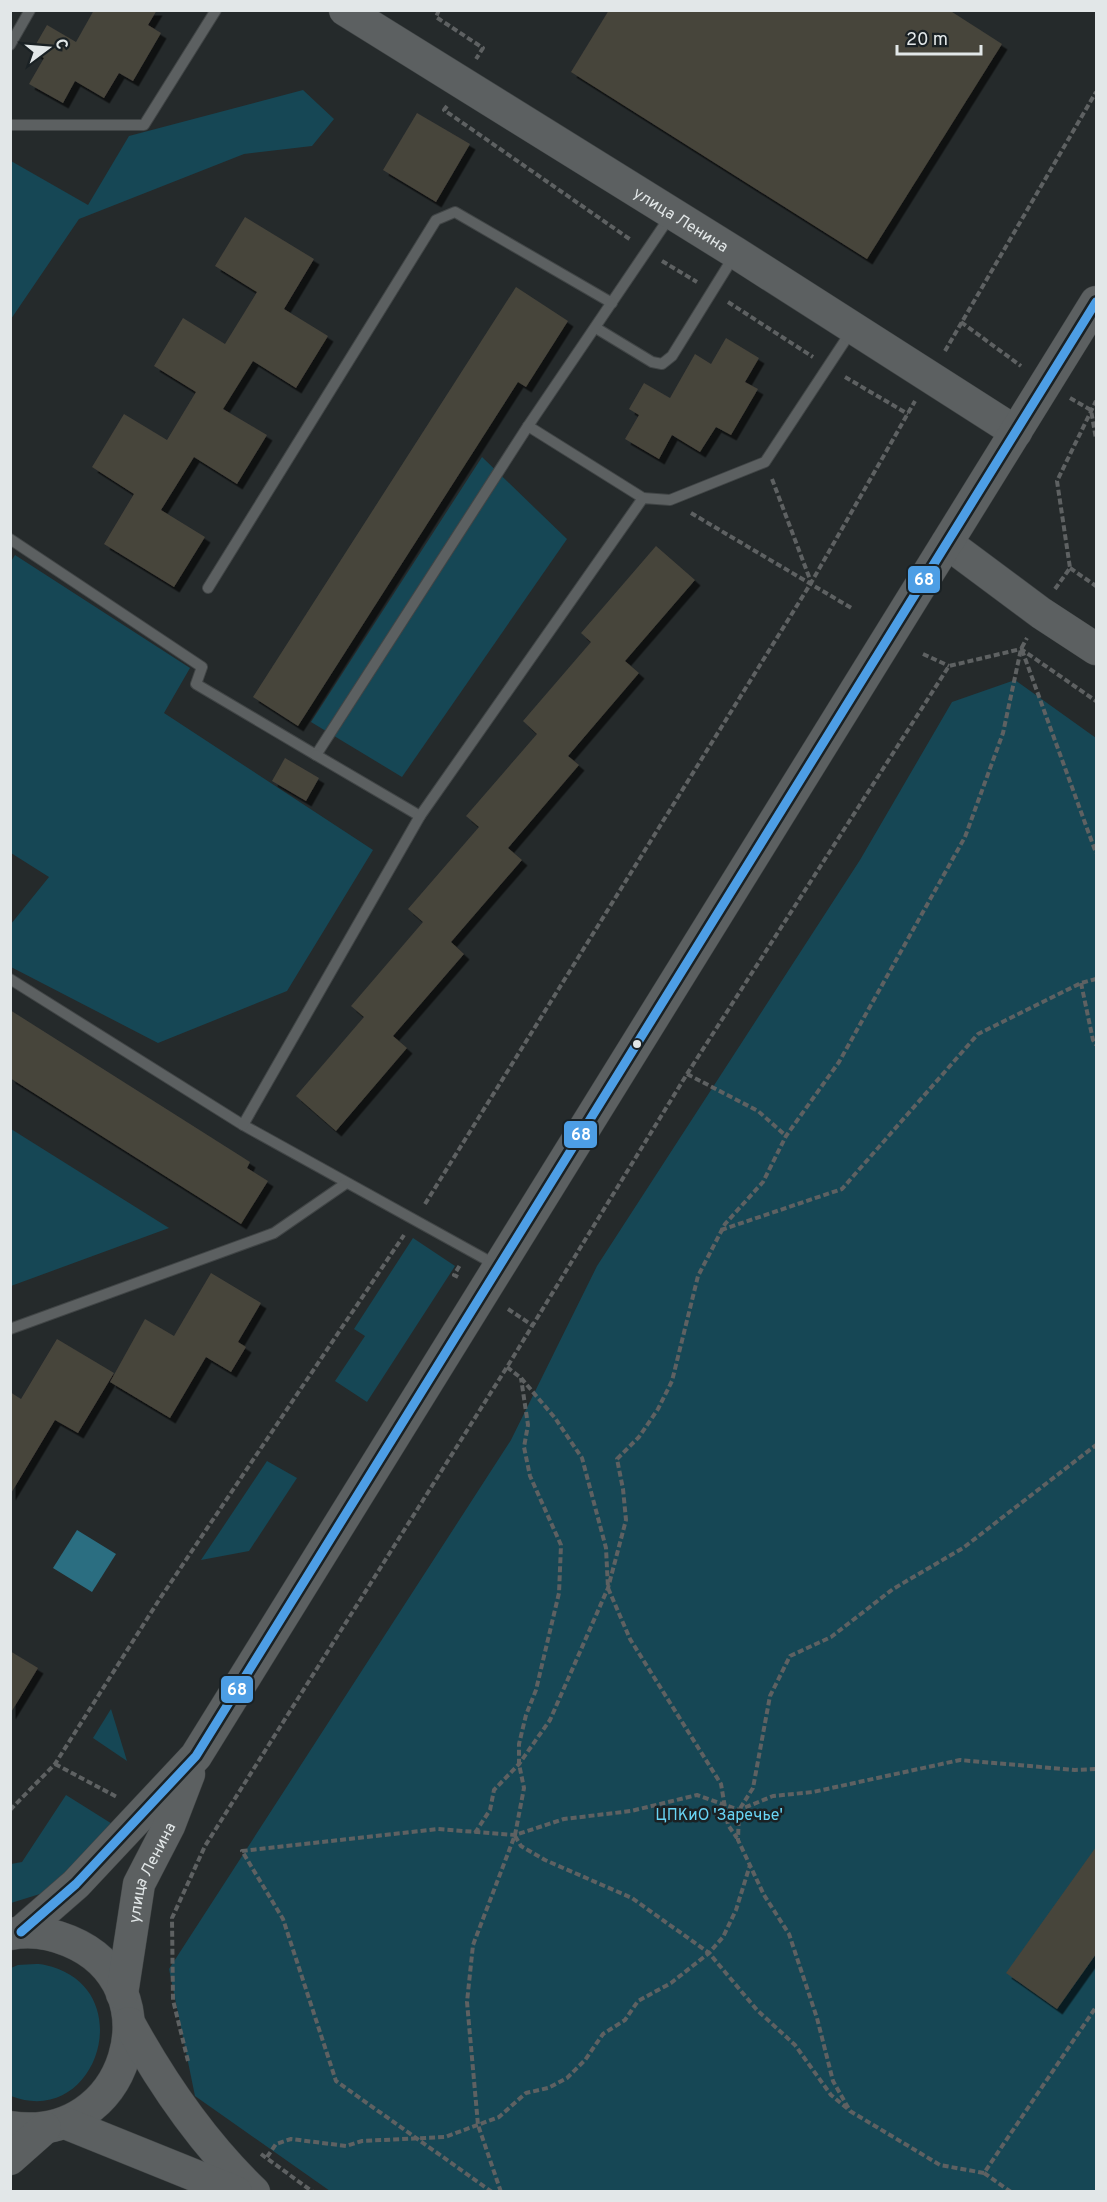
<svg xmlns="http://www.w3.org/2000/svg" width="1107" height="2202" viewBox="0 0 1107 2202" font-family="Overpass,sans-serif">
  <style>
    .green { fill: #164755 }
    .water { fill: #2b6e81 }
    .building { fill: #47443b; filter: url(#shadow) }
    .lines { fill: none; stroke-linecap: round; stroke-linejoin: round }
    .lane-casing { stroke: #414546; stroke-width: 12 }
    .secondary-casing { stroke: #414546; stroke-width: 33 }
    .path { stroke: #5e6162; stroke-width: 4; stroke-dasharray: 6 3; stroke-linecap: butt }
    .lane { stroke: #5c6061; stroke-width: 10 }
    .secondary { stroke: #5c6061; stroke-width: 32 }
    .bus-1-casing { stroke: #1a2124; stroke-width: 14 }
    .bus-1 { stroke: #4d9ee5; stroke-width: 9 }
    .bus-dot { fill: #e2e7e8; stroke: #1a2124; stroke-width: 2 }
    .labels { text-anchor: middle; stroke-width: 5; stroke-linejoin: round; paint-order: stroke }
    .street-label { font-size: 16px; fill: #e2e7e8; stroke: #1a2124 }
    .park-label { font-size: 16px; fill: #69d4f4; stroke: #1a2124 }
    .line-badge { stroke: #1a2124; stroke-width: 2 }
    .badge-label { font-size: 16px; text-anchor: middle; font-weight: bold; fill: #fff }
  </style>
  <defs>
    <filter id="shadow"><feDropShadow dx="5.5" dy="5.5" stdDeviation="0" flood-color="#0009"/></filter>
  </defs>
  <rect width="100%" height="100%" fill="#252a2b"/>
  <g class="green">
    <path d="M303,90L334,119L312,146L244,154L79,219L11,319V161L88,205L129,136Z"/>
    <path d="M482,457L567,539L402,777L311,722Z"/>
    <path d="M15,555L190,668L164,713L373,850L287,991L158,1043L11,967V924L49,877L11,853L10,563Z"/>
    <path d="M1015,680L1096,738V2191H330L195,2096L169,1969L511,1440L597,1266L860,860L952,702Z"/>
    <path d="M10,1129H11L169,1228L11,1286Z"/>
    <path d="M413,1238L455,1266L367,1402L335,1381L365,1336L354,1329Z"/>
    <path d="M267,1461L297,1478L249,1551L201,1560Z"/>
    <path d="M111,1709L127,1761L93,1738Z"/>
    <path d="M66,1795L117,1827L43,1893L11,1903V1864L22,1862Z"/>
    <path d="M18,1965C26,1965 37,1963 45,1965C142,1986 98,2130 11,2096V1968Z"/>
  </g>
  <path class="water" d="M77,1530L116,1554L92,1592L53,1568Z"/>
  <g class="building">
    <path d="M94,10H157L148,25L161,33L133,81L119,73L104,98L75,81L63,103L29,84L44,58L32,51L47,25L76,42Z"/>
    <path d="M609,10H949L1002,44L867,259L571,72Z"/>
    <path d="M417,113L470,144L436,202L383,170Z"/>
    <path d="M245,217L314,259L284,309L328,336L296,388L253,361L223,409L267,435L237,484L194,457L161,510L205,537L174,587L104,544L134,494L92,467L124,414L167,440L196,392L154,366L183,318L225,344L257,292L215,266Z"/>
    <path d="M516,287L568,321L526,387L518,382L298,726L253,697Z"/>
    <path d="M726,338L759,358L745,382L758,389L731,435L716,427L700,452L672,435L659,459L625,439L639,415L629,409L644,383L670,398L695,354L711,364Z"/>
    <path d="M656,546L695,580L625,661L639,673L568,756L579,765L508,848L522,860L451,942L464,954L393,1036L407,1048L336,1131L296,1096L364,1017L351,1006L423,922L408,909L479,827L466,816L537,734L523,721L591,642L581,633Z"/>
    <path d="M285,758L319,778L306,801L272,781Z"/>
    <path d="M10,1010L250,1162L247,1168L268,1181L241,1224L10,1078Z"/>
    <path d="M211,1273L261,1303L238,1342L246,1347L231,1372L206,1357L170,1418L110,1382L145,1319L174,1336Z"/>
    <path d="M57,1339L114,1373L78,1433L55,1420L10,1495V1392L21,1399Z"/>
    <path d="M10,1651L38,1668L10,1714Z"/>
    <path d="M1096,1847V1954L1057,2009L1006,1973Z"/>
  </g>
  <g class="lines">
    <defs>
      <g id="lane">
        <path d="M10,45L30,10"/>
        <path d="M10,125H144L216,10"/>
        <path d="M596,328L652,362L662,364L672,356L734,256"/>
        <path d="M528,426L643,498"/>
        <path d="M10,539L202,667L196,684L316,755L528,426L671,215"/>
        <path d="M208,588L436,220L455,212L612,303"/>
        <path d="M316,755L420,816"/>
        <path d="M10,979L243,1125L496,1265"/>
        <path d="M243,1125L420,816L643,498L670,500L765,462L852,330"/>
        <path d="M10,1329L274,1233L345,1184"/>
      </g>
      <g id="secondary">
        <path id="s1" d="M345,10L736,253L1016,432"/>
        <path d="M947,543L1041,613L1096,649"/>
        <path d="M21,1932L76,1884L196,1756L1096,302"/>
        <path d="M10,1934C30,1930 50,1933 69,1941C176,1985 128,2146 10,2127"/>
        <path id="s2" d="M122,1994L139,1884L169,1826L189,1774"/>
        <path d="M129,2023C163,2085 202,2142 254,2192"/>
        <path d="M65,2123L236,2192"/>
        <path d="M10,2159L45,2128"/>
      </g>
    </defs>
    <use href="#lane" class="lane-casing"/>
    <use href="#secondary" class="secondary-casing"/>
    <g class="path">
      <path d="M439,10L436,17L483,48L476,59"/>
      <path d="M447,106L444,110L631,240"/>
      <path d="M662,261L697,282"/>
      <path d="M728,302L813,357"/>
      <path d="M961,322L1021,366"/>
      <path d="M945,351L1096,92"/>
      <path d="M845,377L908,414"/>
      <path d="M1070,398L1091,410L1096,439"/>
      <path d="M772,479L811,582"/>
      <path d="M691,513L853,609"/>
      <path d="M1070,568L1096,586"/>
      <path d="M1055,589L1070,568L1057,481L1096,401"/>
      <path d="M1022,650L1096,853"/>
      <path d="M923,654L949,666"/>
      <path d="M1081,983L1093,1040L1096,1045"/>
      <path d="M687,1074L758,1111L786,1136"/>
      <path d="M425,1204L811,583L915,401"/>
      <path d="M721,1230L842,1189L978,1034L1081,983L1096,979"/>
      <path d="M458,1277L454,1275L460,1265"/>
      <path d="M508,1309L532,1325"/>
      <path d="M507,1367L521,1378L555,1418L582,1458L606,1548L608,1588L630,1639L721,1784L728,1825L737,1838"/>
      <path d="M55,1764L117,1797"/>
      <path d="M10,1810L55,1764L159,1600L404,1235"/>
      <path d="M475,1833L490,1810L494,1790L519,1764L550,1720L608,1588L626,1520L623,1489L617,1459L639,1437L658,1409L672,1381L698,1276L725,1224L763,1182L786,1136L839,1062L965,837L1003,733L1021,649L1027,638"/>
      <path d="M515,1836L521,1846L545,1860L632,1898L709,1953L757,2010L795,2045L831,2095L848,2109"/>
      <path d="M188,2061L173,2000L172,1918L205,1846L507,1367L687,1074L949,666L1021,649L1096,701"/>
      <path d="M261,2154L313,2192"/>
      <path d="M267,2157L276,2144L291,2139L346,2146L362,2141L445,2137L499,2117L526,2093L548,2088L567,2078L585,2060L603,2034L625,2020L638,2001L671,1983L709,1953L723,1937L736,1910L750,1865"/>
      <path d="M984,2173L940,2165L850,2111L833,2081L817,2018L789,1934L764,1895L738,1840L739,1810L753,1788L770,1696L790,1656L831,1637L893,1589L963,1548L1096,1445"/>
      <path d="M492,2192L336,2081L283,1919L242,1851L438,1829L515,1835L564,1819L631,1811L697,1795L739,1810L773,1796L813,1792L960,1760L1075,1770L1096,1769"/>
      <path d="M501,2192L478,2125L467,2002L473,1945L515,1835L524,1788L519,1764V1744L526,1715L536,1690L559,1593L561,1545L530,1476L524,1447L528,1425L521,1378"/>
      <path d="M1011,2192L984,2173L1096,2007"/>
    </g>
    <use href="#lane" class="lane"/>
    <use href="#secondary" class="secondary"/>
    <defs>
      <path id="bus-1" d="M21,1932L76,1884L196,1756L1096,302"/>
    </defs>
    <use href="#bus-1" class="bus-1-casing"/>
    <use href="#bus-1" class="bus-1"/>
  </g>
  <circle class="bus-dot" cx="637" cy="1044" r="5"/>
  <g class="labels">
    <g class="street-label">
      <text dy="6" stroke="none"><textPath href="#s1" startOffset="396">улица Ленина</textPath></text>
      <text dy="6" stroke="none"><textPath href="#s2" startOffset="126">улица Ленина</textPath></text>
    </g>
    <g class="park-label">
      <text x="719" y="1820">ЦПКиО 'Заречье'</text>
    </g>
  </g>
  <g class="line-badge">
    <rect x="907" y="565" width="34" height="29" rx="6" fill="#4d9ee5"/>
    <rect x="563" y="1120" width="35" height="29" rx="6" fill="#4d9ee5"/>
    <rect x="220" y="1675" width="34" height="29" rx="6" fill="#4d9ee5"/>
  </g>
  <g class="badge-label">
    <text x="924" y="585">68</text>
    <text x="581" y="1140">68</text>
    <text x="237" y="1695">68</text>
  </g>
  <rect width="1107" height="2202" fill="none" stroke="#e2e7e8" stroke-width="24"/>
  <g transform="translate(48 48) rotate(74)" stroke="#1a2124" stroke-width="4.5" paint-order="stroke">
  <path d="M0-4.5L10 22L0 15L-10 22Z" fill="#e2e7e8"/>
  <text y="-9" font-size="16" font-weight="bold" text-anchor="middle" fill="#e2e7e8">С</text>
  </g>
  <path d="M897 45v9h84v-9" fill="none" stroke="#e2e7e8" stroke-width="3"/>
  <text x="906" y="45" font-size="18" fill="#e2e7e8" stroke="#1a2124" stroke-width="4.5" paint-order="stroke">20 m</text>
</svg>
